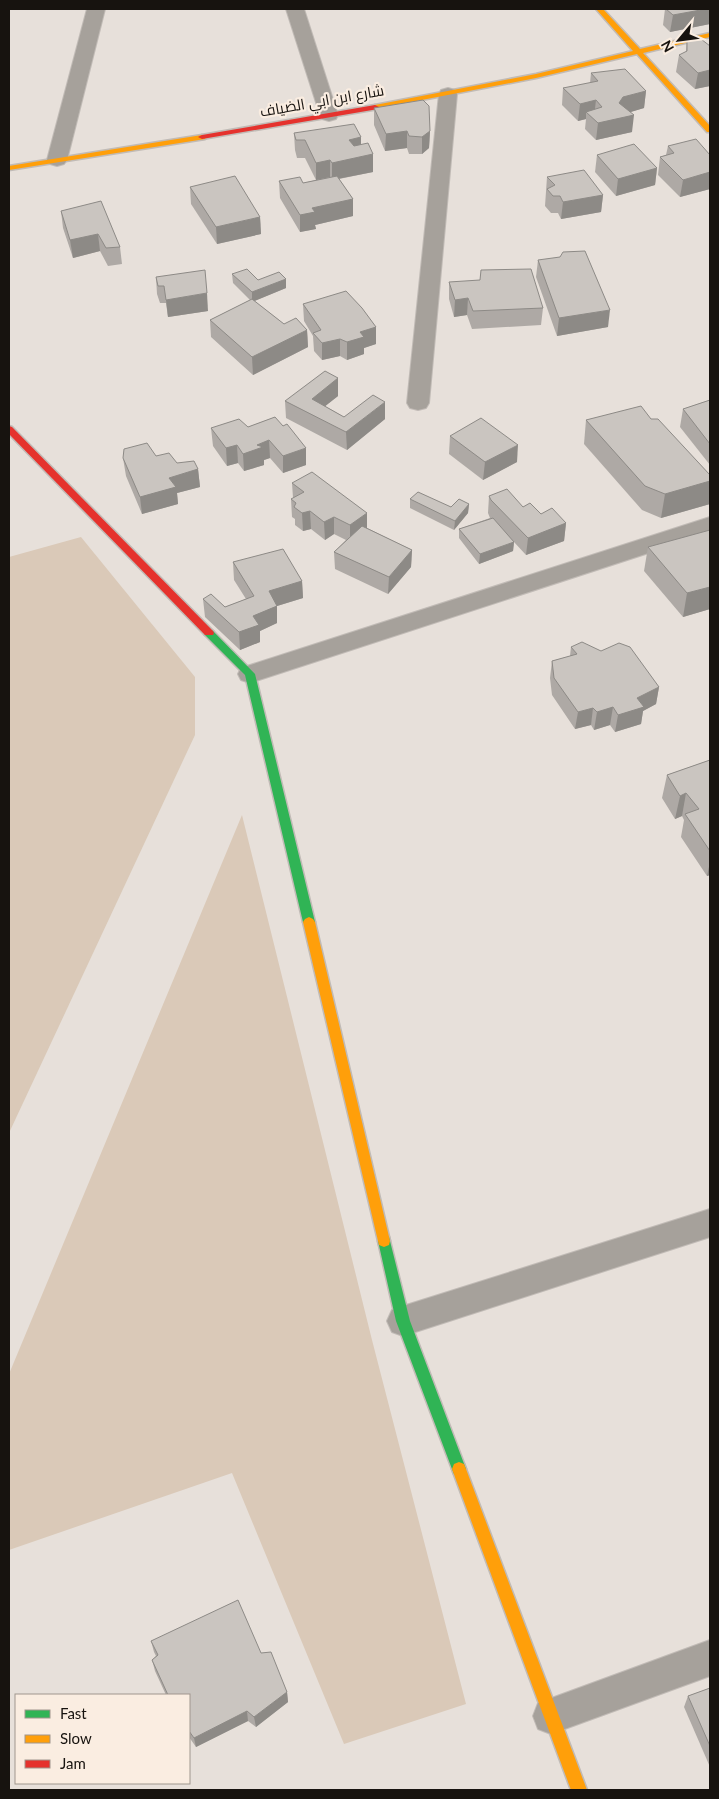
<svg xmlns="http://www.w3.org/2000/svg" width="719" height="1799" viewBox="0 0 719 1799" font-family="Lato,Cairo,sans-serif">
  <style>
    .green { fill: #dac9b8 }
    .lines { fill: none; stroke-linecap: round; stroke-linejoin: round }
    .street-casing { stroke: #c1bbb6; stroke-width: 2 }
    .fast-casing { stroke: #c1bbb6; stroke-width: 3 }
    .slow-casing { stroke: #c1bbb6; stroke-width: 3 }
    .jam-casing { stroke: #c1bbb6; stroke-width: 3 }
    .street { fill: #a6a19b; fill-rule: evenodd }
    .fast { fill: #30b455; fill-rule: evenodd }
    .slow { fill: #ff9f0a; fill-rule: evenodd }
    .jam { fill: #e5322d; fill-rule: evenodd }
    .wall { fill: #aea9a5 }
    .shaded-wall { fill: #8d8a86 }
    .building { fill: #cac5c0; stroke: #8d8a86 }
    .labels { text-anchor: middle; stroke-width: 4.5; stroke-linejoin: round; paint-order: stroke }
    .far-street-label { font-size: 15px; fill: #17130f; stroke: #faede1 }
  </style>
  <rect width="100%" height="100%" fill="#e7e0da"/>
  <g class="green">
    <path d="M81,537L195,677V735L9,1133V557Z"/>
    <path d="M242,815L372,1340L466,1704L344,1744L232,1473L9,1550V1374Z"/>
  </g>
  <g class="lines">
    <defs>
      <g id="street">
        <path d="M87,9H105L67,160L64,164L57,166L50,164L47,160Z"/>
        <path d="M286,9H304L338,115L336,119L329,121L322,119L320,115Z"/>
        <path d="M448,88L455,90L457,94L429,403L426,408L418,410L410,408L407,403L439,94L441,90Z"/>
        <path d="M710,517V533L259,680L250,683L241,680L238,674L241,668Z"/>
        <path d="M710,1209V1237L403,1336L392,1332L387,1321L392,1310L403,1306Z"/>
        <path d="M710,1640V1676L551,1734L538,1729L533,1716L538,1703Z"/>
      </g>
      <g id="fast">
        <path d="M209,629L213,631L255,674L315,922L313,925H305L303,922L245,675L205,635L204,633Z"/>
        <path d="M384,1235L389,1237L410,1321L466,1469L464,1474L459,1476L454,1474L452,1469L396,1321L378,1241L379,1237Z"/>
      </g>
      <g id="slow">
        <path d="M596,9H603L640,49L710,33V37L643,53L710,126V132H707L637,54L536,78L375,109L371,107L375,105L536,74L633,51Z"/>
        <path d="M202,135L206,137L205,139L9,170V166Z"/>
        <path d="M309,917L313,919L315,922L390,1241L389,1245L384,1247L379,1245L378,1241L303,922L305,919Z"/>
        <path d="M459,1462L464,1464L466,1469L587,1790H571L452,1469L454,1464Z"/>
      </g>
      <g id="jam">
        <path d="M375,105L379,107L378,109L202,139L198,137L202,135Z"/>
        <path d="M9,426L12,427L213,631L214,633L213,635H205L9,434Z"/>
      </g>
    </defs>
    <use href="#street" class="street-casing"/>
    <use href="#fast" class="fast-casing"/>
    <use href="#slow" class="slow-casing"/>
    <use href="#jam" class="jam-casing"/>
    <use href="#street" class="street"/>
    <use href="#fast" class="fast"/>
    <use href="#slow" class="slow"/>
    <use href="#jam" class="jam"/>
  </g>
  <g class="wall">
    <path d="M665,9H710V24L670,32L663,25Z"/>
    <path d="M687,39L710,46V86L695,89L676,72L679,55L686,52Z"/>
    <path d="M591,73L646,91L644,108L630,112L632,132L596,140L585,129L586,119L578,121L562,105L563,88L590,83Z"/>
    <path d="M374,108L430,131L429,148L422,154H409L407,148L385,151L374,125Z"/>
    <path d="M294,133L361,137V144L373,154V172L339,179L353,199V216L315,225L316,229L300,232L280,198L279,181L303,183L316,180L305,158H297L295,150Z"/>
    <path d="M668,146L710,155V189L680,197L658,175L660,157L666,155Z"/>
    <path d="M597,155L657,168L655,185L616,196L595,172Z"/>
    <path d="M547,177L603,195L601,212L561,219L558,213H551L545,206Z"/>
    <path d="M190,187L260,217L261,234L217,244L191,204Z"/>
    <path d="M61,211L120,247L122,264L108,266L100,251L73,258L63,228Z"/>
    <path d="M538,260L608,327L557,336L536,277Z"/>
    <path d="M232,274L258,280L286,279V288L254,301L284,324L307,330L308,347L253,375L211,337L210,320L250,300L233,283Z"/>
    <path d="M156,277L208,311L168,317L166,303H160L157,294Z"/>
    <path d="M449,282L543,308L541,325L472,329L467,315L454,317L449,299Z"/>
    <path d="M303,304L376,327V344L364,348V354L347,360L340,356L322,360L314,351L313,336L304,321Z"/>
    <path d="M338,378V396L325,406L344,417L385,419L347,450L286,418L285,401Z"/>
    <path d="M710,400V465L680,427L683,409Z"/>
    <path d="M275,417L306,465L283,473L270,458L264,460V465L244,471L238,463L227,466L213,446L211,428L248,427Z"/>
    <path d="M651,419L710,475V504L661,518L642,510L584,444L586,420Z"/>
    <path d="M450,436L517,462L483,480L449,454Z"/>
    <path d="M156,456L177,463L198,469L200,487L177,493L178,504L142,514L126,476L123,458Z"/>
    <path d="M292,483L367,513V528L412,550L411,567L388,594L335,569L334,552L346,540L334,534L325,540L311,529L303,531L295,525V519L292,517L291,499L293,498Z"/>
    <path d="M489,496L523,507L566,523L564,541L526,555L514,542L513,551L479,564L459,538V529L490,518L488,513Z"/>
    <path d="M410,499L451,507L469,504L468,513L454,530L410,508Z"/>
    <path d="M710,530V609L683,617L644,571L648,547Z"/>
    <path d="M233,562L302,581L303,598L277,606V623L260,631V642L240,650L205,617L203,599L225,607L246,599L234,580Z"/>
    <path d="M571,647L659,687L656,704L643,711L641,724L615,732L610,725L594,730L591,725L575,729L552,695L550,678L552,661L570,656Z"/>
    <path d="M710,760V875L707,876L681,837L684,820L682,816L675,819L662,798L667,775Z"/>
    <path d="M151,1641L261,1653L287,1692L288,1702L256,1727L248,1721L196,1747L189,1737V1695H166L155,1671L152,1660L156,1656L154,1652Z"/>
    <path d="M710,1688V1767L684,1707L688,1696Z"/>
  </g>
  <g class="shaded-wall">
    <path d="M706,9H710V24L670,32L673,15Z"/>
    <path d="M710,70V86L695,89L698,73Z"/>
    <path d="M646,91L644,108L621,115H634L632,132L596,140L598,123L619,103L623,97Z"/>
    <path d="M596,100L594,117L586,112V119L578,121L580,104Z"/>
    <path d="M407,131V148L385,151L386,134Z"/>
    <path d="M430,131L429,148L422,154V137Z"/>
    <path d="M361,137V154L349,140Z"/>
    <path d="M373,154V172L332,180V163Z"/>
    <path d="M330,160V177L316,180V163Z"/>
    <path d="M657,168L655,185L616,196L618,179Z"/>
    <path d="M710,172V189L680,197L683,180Z"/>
    <path d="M603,195L601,212L561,219L563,202Z"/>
    <path d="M353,199V216L315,225L316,229L300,232V215L312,208Z"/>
    <path d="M260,217L261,234L217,244L216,227Z"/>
    <path d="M98,234L100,251L73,258L70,240Z"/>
    <path d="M286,279V288L252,302V292Z"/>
    <path d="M207,293L208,311L168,317L166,300Z"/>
    <path d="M468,298L467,315L454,317L455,300Z"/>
    <path d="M610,310L608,327L557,336L559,318Z"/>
    <path d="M376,327V344L364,348V354L347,360V342L360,332Z"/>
    <path d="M307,330L308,347L253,375L252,357Z"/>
    <path d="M340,339V356L322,360V343Z"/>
    <path d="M338,378V396L314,415L312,399Z"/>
    <path d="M385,402V419L347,450L346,432Z"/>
    <path d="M269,440L270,458L264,460V465L244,471L243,454L257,445Z"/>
    <path d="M237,445L238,463L227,466L226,448Z"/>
    <path d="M518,445L517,462L483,480L485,462Z"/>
    <path d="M306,448V465L283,473V456Z"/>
    <path d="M198,469L200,487L177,493L178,504L142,514L140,497L169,478Z"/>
    <path d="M710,481V504L661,518L665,494Z"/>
    <path d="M469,504L468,513L454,530L455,521Z"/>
    <path d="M310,511L311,529L303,531L302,513Z"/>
    <path d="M367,513V531L350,543V525Z"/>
    <path d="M334,517V534L325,540L324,522Z"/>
    <path d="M566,523L564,541L526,555L528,538Z"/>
    <path d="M514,542L513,551L479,564L480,554Z"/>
    <path d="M412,550L411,567L388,594L389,577Z"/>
    <path d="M302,581L303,598L277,606V623L260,631V642L240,650L239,632L253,616L269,591Z"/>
    <path d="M710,587V609L683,617L687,593Z"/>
    <path d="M659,687L656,704L643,711L641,724L615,732L618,715L637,698Z"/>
    <path d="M613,707L610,725L594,730L597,712Z"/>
    <path d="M593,708L591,725L575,729L578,712Z"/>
    <path d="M686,793L682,816L675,819L680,796Z"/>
    <path d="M710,862V875L707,876Z"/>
    <path d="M287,1692L288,1702L256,1727L254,1717Z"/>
    <path d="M247,1711L248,1721L196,1747L194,1738Z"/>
  </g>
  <g class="building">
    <path d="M666,9H706L673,15Z"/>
    <path d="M697,36L710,46V70L698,73L679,55L687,51V39Z"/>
    <path d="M625,69L646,91L623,97L619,103L634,115L598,123L586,112L602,107L596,100L580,104L563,88L598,81L591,73Z"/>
    <path d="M423,100L429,106L430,131L422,137L409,136L407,131L386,134L374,108Z"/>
    <path d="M354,124L361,137L349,140L354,146L368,143L373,154L332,163L330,160L316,163L305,140H296L294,133Z"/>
    <path d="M696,139L710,155V172L683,180L660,157L674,153L668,146Z"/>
    <path d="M634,144L657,168L618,179L597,155Z"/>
    <path d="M584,170L603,195L563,202L560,196H553L547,189L555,185L547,177Z"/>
    <path d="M235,176L260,217L216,227L190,187Z"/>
    <path d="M337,176L353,199L312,208L315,212L300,215L279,181L300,177L303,183Z"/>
    <path d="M101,201L120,247L106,248L98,234L70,240L61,211Z"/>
    <path d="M585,251L610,310L559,318L538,260L560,257L563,252Z"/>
    <path d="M247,269L258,280L279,272L286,279L252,292L232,274Z"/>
    <path d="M531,269L543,308L473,311L468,298L455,300L449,282L480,280L481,270Z"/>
    <path d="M205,270L207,293L166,300L164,286H158L156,277Z"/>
    <path d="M346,291L362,308L376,327L360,332L364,337L347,342L340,339L322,343L313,333L321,330L303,304Z"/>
    <path d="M252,299L284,324L296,318L307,330L252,357L210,320Z"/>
    <path d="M325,371L338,378L312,399L344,417L373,395L385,402L346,432L285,401Z"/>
    <path d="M710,400V444L683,409Z"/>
    <path d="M641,406L651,419H658L710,475V481L665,494L645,486L586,420Z"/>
    <path d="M275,417L283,426L287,424L306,448L283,456L269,440L257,445L263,447L243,454L237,445L226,448L211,428L239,419L248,427Z"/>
    <path d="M481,418L518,445L485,462L450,436Z"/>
    <path d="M147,443L156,456L169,453L177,463L194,461L198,469L169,478L176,487L140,497L123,458L124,449Z"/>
    <path d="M312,472L367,513L350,525L334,517L324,522L310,511L302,513L294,507L296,503L291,499L304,492L292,483Z"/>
    <path d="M507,489L523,507L530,503L541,514L552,508L566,523L528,538L491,500L489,496Z"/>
    <path d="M418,492L451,507L459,499L469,504L455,521L410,499Z"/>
    <path d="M493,518L514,542L480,554L459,529Z"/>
    <path d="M362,526L412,550L389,577L334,552Z"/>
    <path d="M710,530V587L687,593L648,547Z"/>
    <path d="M283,549L302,581L269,591L277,606L253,616L259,625L239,632L203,599L211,594L225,607L254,596L233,562Z"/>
    <path d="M582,642L601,651L619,643L630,647L659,687L637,698L644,707L618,715L613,707L597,712L593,708L578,712L554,678L552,661L577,654L571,647Z"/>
    <path d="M710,760V851L685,814L699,809L686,793L680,796L667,775Z"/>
    <path d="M238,1600L261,1653L271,1652L287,1692L254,1717L247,1711L194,1738L189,1731V1695H168L152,1660L158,1655L151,1641Z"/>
    <path d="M710,1688V1746L688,1696Z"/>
  </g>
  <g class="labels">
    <g class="far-street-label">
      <text transform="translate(322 101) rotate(-10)" y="5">شارع ابن ابي الضياف</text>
    </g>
  </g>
  <rect width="719" height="1799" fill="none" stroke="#17130f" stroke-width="20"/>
  <rect x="15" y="1694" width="175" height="90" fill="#faede1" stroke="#9f968d"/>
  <rect x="25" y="1710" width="25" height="8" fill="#30b455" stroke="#9f968d"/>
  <text x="60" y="1719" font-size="15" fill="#17130f">Fast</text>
  <rect x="25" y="1735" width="25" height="8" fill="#ff9f0a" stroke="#9f968d"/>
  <text x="60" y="1744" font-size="15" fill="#17130f">Slow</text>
  <rect x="25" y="1760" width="25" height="8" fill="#e5322d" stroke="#9f968d"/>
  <text x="60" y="1769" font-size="15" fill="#17130f">Jam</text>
  <g transform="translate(679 40) rotate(241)" stroke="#faede1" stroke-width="4" paint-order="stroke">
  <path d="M0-4L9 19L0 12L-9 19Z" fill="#17130f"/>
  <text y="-8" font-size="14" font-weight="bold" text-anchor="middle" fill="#17130f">N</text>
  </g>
</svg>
